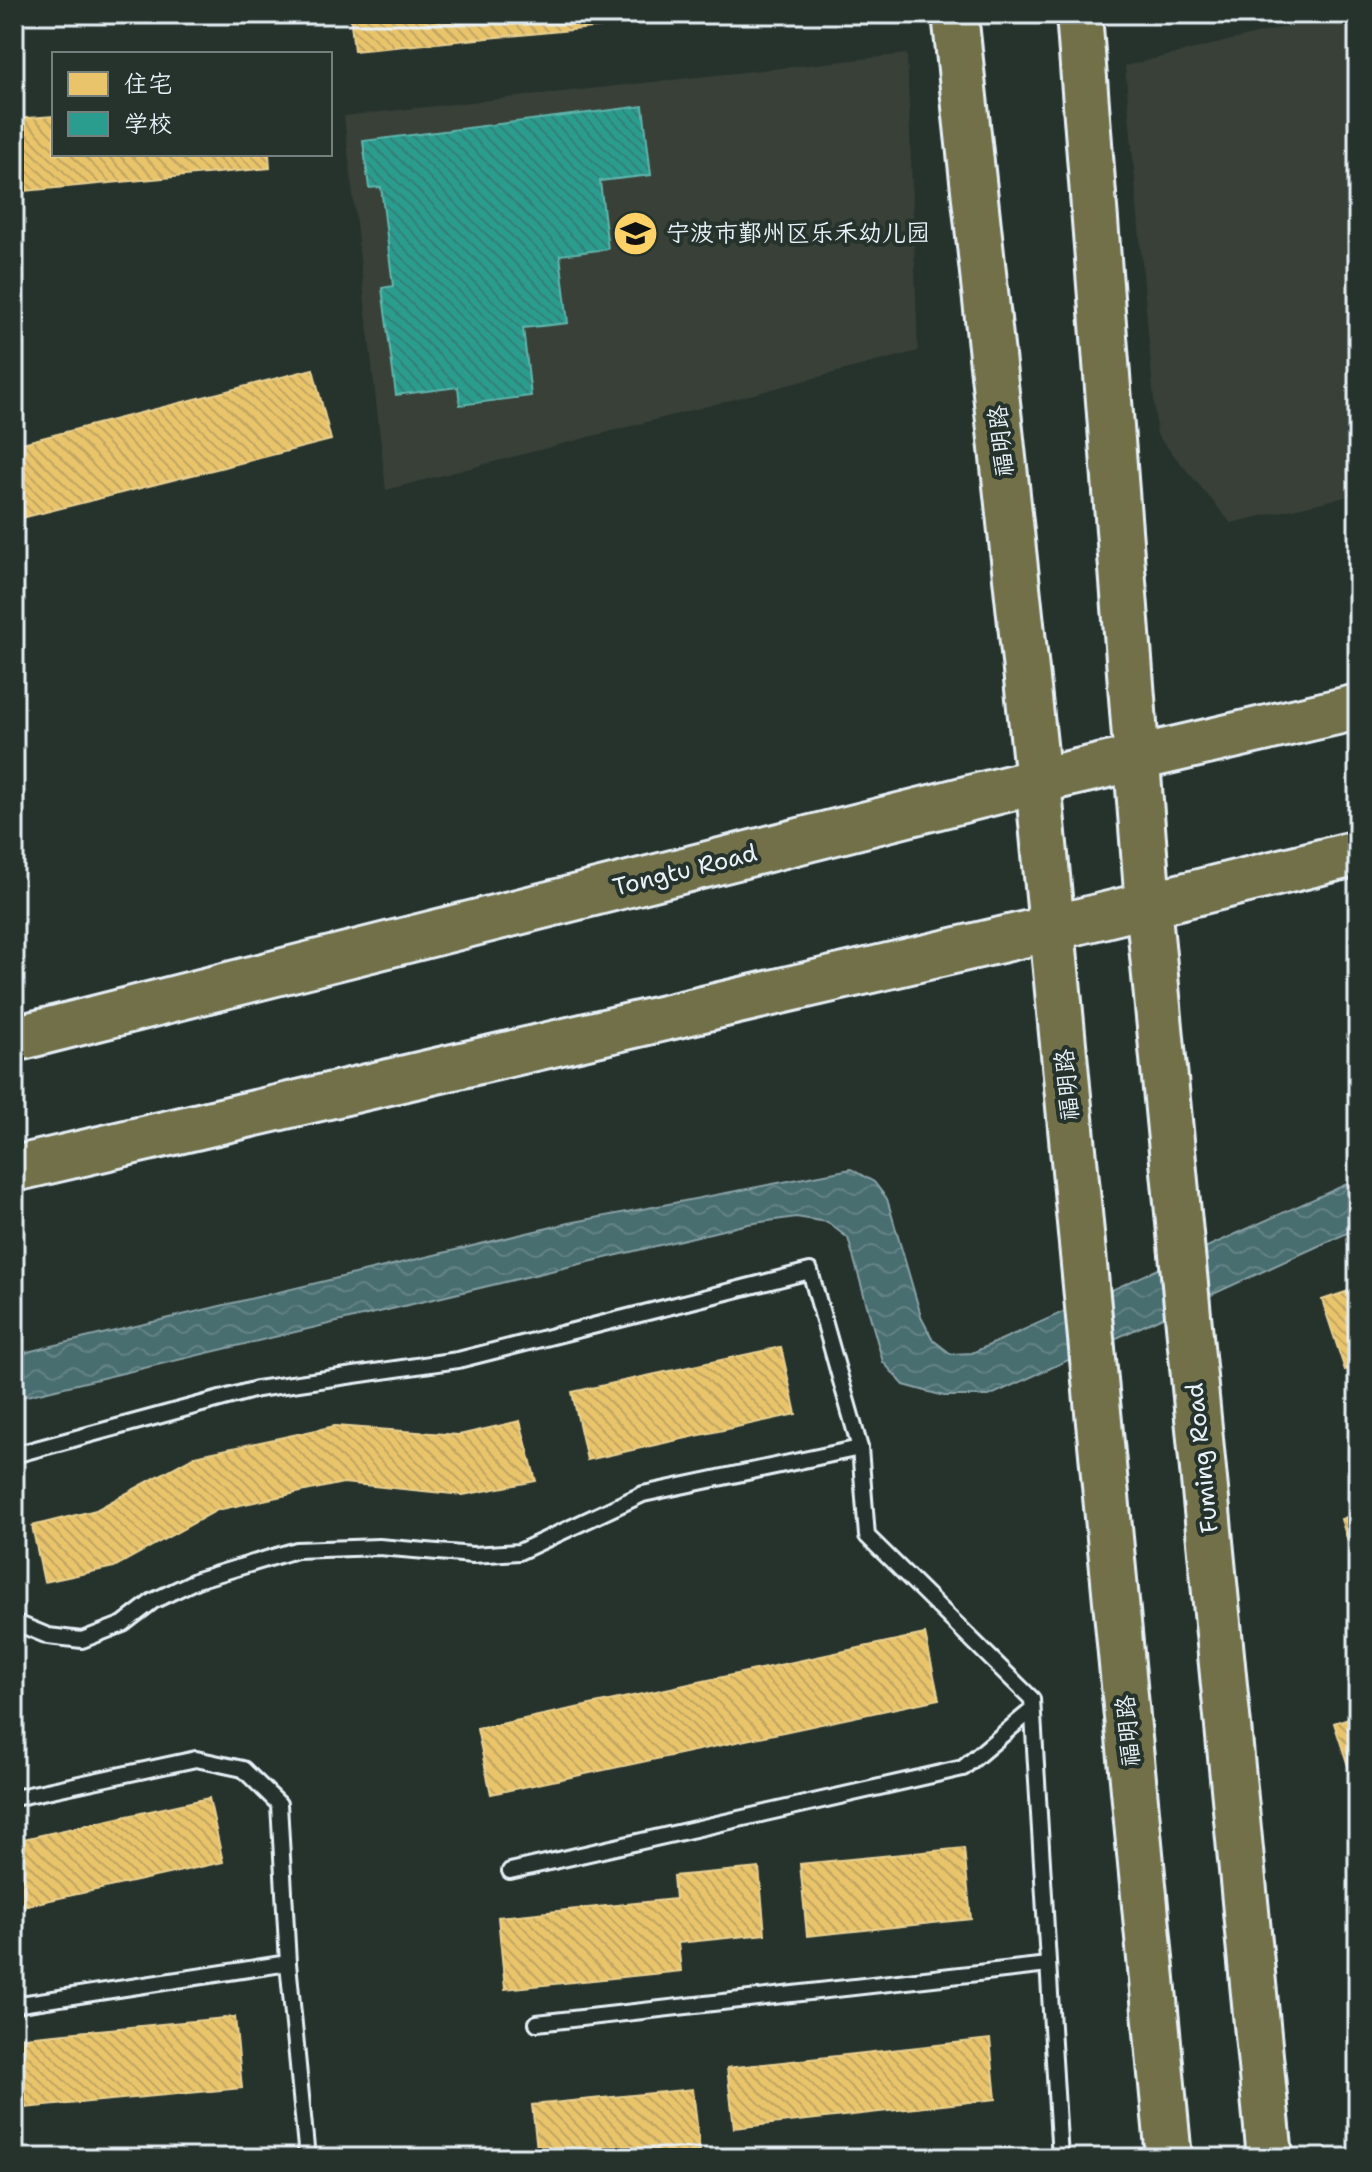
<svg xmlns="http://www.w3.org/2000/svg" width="1372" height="2172" viewBox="0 0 1372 2172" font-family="'Shantell Sans','LXGW WenKai TC',sans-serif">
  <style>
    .built { fill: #394037 }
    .water { fill: url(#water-waves); stroke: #89a2a6; stroke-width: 2 }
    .homes { fill: url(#homes-back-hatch); stroke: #e9d295; stroke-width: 2 }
    .schools { fill: url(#schools-back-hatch); stroke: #63b6ae; stroke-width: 2 }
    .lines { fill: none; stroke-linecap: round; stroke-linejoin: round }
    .lane-casing { stroke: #e8f1f8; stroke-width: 20 }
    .primary-casing { stroke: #e8f1f8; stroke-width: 50 }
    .lane { stroke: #26332d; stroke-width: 14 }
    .primary { stroke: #71704a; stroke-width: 44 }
    .labels { text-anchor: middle; stroke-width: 8; stroke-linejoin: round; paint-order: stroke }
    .poi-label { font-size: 24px; fill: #e8f1f8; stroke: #26332d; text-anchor: start }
    .street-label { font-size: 24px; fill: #e8f1f8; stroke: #26332d }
  </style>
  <defs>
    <pattern id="water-waves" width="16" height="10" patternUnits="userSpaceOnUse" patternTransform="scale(2)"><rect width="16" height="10" fill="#4a6e70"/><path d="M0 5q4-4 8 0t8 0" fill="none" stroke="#648385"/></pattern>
    <pattern id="homes-back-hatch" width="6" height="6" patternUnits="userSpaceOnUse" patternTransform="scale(2)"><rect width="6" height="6" fill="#e9c46a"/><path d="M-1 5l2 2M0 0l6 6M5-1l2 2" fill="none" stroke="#c0a562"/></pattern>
    <pattern id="schools-back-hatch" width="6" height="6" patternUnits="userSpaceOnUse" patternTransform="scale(2)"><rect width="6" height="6" fill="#2a9d8f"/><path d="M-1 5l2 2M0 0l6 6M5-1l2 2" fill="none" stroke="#347f77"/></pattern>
  </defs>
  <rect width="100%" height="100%" fill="#26332d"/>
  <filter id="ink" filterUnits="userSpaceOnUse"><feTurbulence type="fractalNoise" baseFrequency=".0125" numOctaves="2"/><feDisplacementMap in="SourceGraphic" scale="16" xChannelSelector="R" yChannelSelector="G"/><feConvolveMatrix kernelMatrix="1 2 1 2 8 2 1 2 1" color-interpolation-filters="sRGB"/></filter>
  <g filter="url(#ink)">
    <g class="built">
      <path d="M1339,14H1358V494L1231,523L1157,435L1125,66Z"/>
      <path d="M907,54L918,351L386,490L344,116Z"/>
    </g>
    <path class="water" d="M851,1169L874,1182L887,1199L922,1319L933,1340L951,1354L972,1353L1358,1179V1228L989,1396H944L904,1385L883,1362L848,1238L827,1222L796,1217L748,1224L14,1399V1355L569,1223Z"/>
    <g class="homes">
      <path d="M350,14H674V20L354,51Z"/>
      <path d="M54,116V154H269L270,168L14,192V119Z"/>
      <path d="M313,369L331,440L14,520V445Z"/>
      <path d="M1358,1288V1366L1345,1370L1322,1300Z"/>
      <path d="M781,1347L796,1414L587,1460L572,1392Z"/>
      <path d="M520,1421L536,1481L463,1495L343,1483L217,1510L114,1567L44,1582L32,1526L96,1510L195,1456L335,1426L459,1435Z"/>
      <path d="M1358,1513V1572L1341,1519Z"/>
      <path d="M925,1634L939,1699L491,1794L477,1729Z"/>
      <path d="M1358,1715V1779L1353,1781L1334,1723Z"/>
      <path d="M209,1798L223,1862L14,1908V1841Z"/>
      <path d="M964,1848L971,1919L807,1936L800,1864Z"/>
      <path d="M759,1868L765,1934L678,1943L681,1971L505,1989L498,1917L675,1899L673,1876Z"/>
      <path d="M235,2017L242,2088L14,2109V2038Z"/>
      <path d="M990,2039L996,2099L734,2128L727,2068Z"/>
      <path d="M693,2089L700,2152L636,2158H538L532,2105Z"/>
    </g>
    <path class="schools" d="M643,106L651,175L600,181L608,249L560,255L568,323L523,328L531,396L460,405L458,387L396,395L382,288L393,286L381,187L369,188L363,141Z"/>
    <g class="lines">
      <defs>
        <g id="lane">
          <path d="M14,1455L257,1389L458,1360L810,1271L860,1448L867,1536L1032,1699L1060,2158"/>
          <path d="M14,1622L48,1636L82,1640L123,1624L153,1601L197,1580L296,1550L379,1547L473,1555L519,1552L643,1494L860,1448"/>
          <path d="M14,1798L196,1759L243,1769L279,1804L288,1963L307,2158"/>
          <path d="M510,1871L963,1768L1032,1710"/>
          <path d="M14,2005L288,1963"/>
          <path d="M537,2023L1048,1965"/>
        </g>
        <g id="primary">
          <path d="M955,14L1038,781L1169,2158"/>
          <path d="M1079,14L1148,904L1270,2158"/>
          <path d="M14,1039L1038,781L1358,707"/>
          <path d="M14,1169L1052,928L1358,853"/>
        </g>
      </defs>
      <use href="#lane" class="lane-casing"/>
      <use href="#primary" class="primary-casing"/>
      <use href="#lane" class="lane"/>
      <use href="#primary" class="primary"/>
    </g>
  </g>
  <defs>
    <symbol id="school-disc" viewBox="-11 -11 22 22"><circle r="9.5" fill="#ffd166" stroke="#26332d"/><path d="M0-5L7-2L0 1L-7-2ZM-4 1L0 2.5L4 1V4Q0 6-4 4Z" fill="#111"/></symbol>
  </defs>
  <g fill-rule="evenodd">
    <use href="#school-disc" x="610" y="208" width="51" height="51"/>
  </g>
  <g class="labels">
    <g class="poi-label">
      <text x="666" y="241">宁波市鄞州区乐禾幼儿园</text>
    </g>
    <g class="street-label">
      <text transform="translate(1001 441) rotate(-96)" y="8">福明路</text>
      <text transform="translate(685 870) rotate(-14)" y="8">Tongtu Road</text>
      <text transform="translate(1067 1085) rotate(-95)" y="8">福明路</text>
      <text transform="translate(1202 1458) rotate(-96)" y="8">Fuming Road</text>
      <text transform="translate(1128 1731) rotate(-95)" y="8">福明路</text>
    </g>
  </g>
  <rect width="1372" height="2172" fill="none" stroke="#26332d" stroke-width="48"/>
  <rect x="24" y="24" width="1324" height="2124" fill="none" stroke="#e8f1f8" stroke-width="3" filter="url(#ink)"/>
  <rect x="52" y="52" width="280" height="104" fill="#26332d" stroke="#747f7e" stroke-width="2"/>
  <rect x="68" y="72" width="40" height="24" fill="#e9c46a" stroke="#747f7e" stroke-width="2"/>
  <text x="124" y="92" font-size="24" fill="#e8f1f8">住宅</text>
  <rect x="68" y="112" width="40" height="24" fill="#2a9d8f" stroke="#747f7e" stroke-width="2"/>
  <text x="124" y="132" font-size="24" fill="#e8f1f8">学校</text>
</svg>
